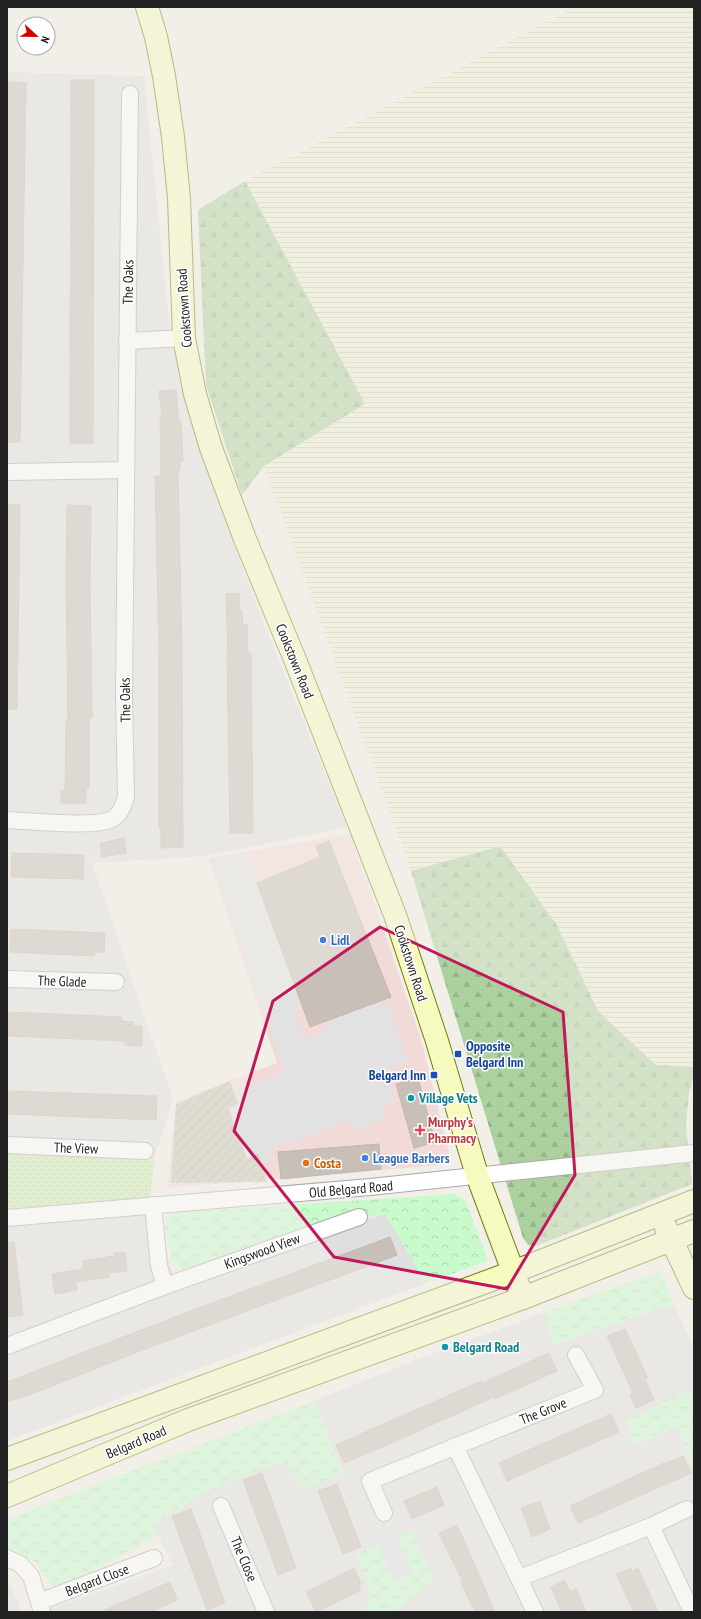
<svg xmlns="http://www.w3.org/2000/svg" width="701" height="1619" viewBox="0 0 701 1619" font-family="'PT Sans Narrow',sans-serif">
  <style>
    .residential { fill: #e0dfdf }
    .commercial { fill: #f2dad9 }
    .construction { fill: url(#construction-furrows) }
    .farmland { fill: url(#farmland-rules) }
    .grass { fill: url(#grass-dots) }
    .forest { fill: url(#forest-firs) }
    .park { fill: url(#park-crowns) }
    .parking { fill: #e2e2e2 }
    .plaza { fill: #dddde8 }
    .building { fill: #c7bfb8; stroke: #c4b6ab }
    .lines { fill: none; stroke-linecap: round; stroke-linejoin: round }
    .street-casing { stroke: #a9a9a9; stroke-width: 18 }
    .secondary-casing { stroke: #707d05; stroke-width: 24 }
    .street { stroke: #fff; stroke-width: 16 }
    .secondary { stroke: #f7fabf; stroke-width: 22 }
    .marked { fill: none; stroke: #c2185b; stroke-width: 3; stroke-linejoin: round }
    .shop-dot { fill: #3f7fe0; stroke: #fff; stroke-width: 1.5 }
    .transit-dot { fill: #1a4fb4; stroke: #fff; stroke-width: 1.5 }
    .culture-dot { fill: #0f9aa8; stroke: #fff; stroke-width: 1.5 }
    .health-dot { fill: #e0444e; stroke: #fff; stroke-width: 1.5 }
    .food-dot { fill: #e8710a; stroke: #fff; stroke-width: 1.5 }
    .labels { text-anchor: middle; stroke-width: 3; stroke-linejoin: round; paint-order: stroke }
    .street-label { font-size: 14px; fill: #222; stroke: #fff }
    .shop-label { font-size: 14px; font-weight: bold; fill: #366cbe; stroke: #fff; text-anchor: start }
    .transit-label { font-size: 14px; font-weight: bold; fill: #164399; stroke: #fff; text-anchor: start }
    .culture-label { font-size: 14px; font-weight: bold; fill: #0d838f; stroke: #fff; text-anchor: start }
    .health-label { font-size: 14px; font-weight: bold; fill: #be3a42; stroke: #fff; text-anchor: start }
    .food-label { font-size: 14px; font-weight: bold; fill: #c56008; stroke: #fff; text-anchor: start }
  </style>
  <defs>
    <pattern id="construction-furrows" width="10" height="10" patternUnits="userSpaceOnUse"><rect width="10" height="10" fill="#c7c7b4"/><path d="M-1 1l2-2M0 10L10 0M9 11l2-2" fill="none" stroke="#abab9a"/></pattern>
    <pattern id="farmland-rules" width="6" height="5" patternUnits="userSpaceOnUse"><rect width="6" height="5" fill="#eef0d5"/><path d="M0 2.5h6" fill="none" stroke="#ccceb7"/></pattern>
    <pattern id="grass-dots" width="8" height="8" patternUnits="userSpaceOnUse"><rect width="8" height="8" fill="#cdebb0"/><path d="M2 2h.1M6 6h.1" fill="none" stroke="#b0c997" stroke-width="1.8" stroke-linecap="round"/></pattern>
    <pattern id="forest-firs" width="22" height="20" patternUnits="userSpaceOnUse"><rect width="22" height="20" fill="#add19e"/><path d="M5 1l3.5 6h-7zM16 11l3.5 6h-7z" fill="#95b388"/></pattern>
    <pattern id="park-crowns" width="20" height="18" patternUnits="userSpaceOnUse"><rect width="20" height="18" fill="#c8facc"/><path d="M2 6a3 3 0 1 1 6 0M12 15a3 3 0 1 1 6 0" fill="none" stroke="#acd6af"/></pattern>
  </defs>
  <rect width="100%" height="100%" fill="#f2efe9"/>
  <g class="residential">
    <path d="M7,72L144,76L171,341L213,489L261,617L347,827L206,856L92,863L173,1099L154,1160L150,1199L174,1277L388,1213L426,1283L7,1441Z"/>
    <path d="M674,1304L694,1349V1389L626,1421L634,1445L676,1427L694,1469V1612H41L173,1565L152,1524L206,1492L285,1461L343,1473L314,1401L418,1359L543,1313L554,1345Z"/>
    <path d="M7,1578L22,1612H7Z"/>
  </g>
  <path class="commercial" d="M350,834L420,1036L449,1152L443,1165L167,1188L176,1101L277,1063L208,858Z"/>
  <path class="construction" d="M230,1081L238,1104L229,1109L247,1158L258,1154L267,1182L171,1183L176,1104Z"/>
  <path class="farmland" d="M575,7H694V1067L656,1065L598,1011L557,925L500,847L411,871L264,466L365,404L245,181Z"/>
  <path class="grass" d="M7,1153L154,1160L150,1199L7,1212Z"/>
  <g class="forest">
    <path d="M245,181L365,404L264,466L242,495L206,385L198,210Z"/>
    <path d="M500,846L557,925L598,1011L656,1065L694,1067V1075L689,1093L686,1126L692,1184L536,1246L528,1245L523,1238L411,871Z"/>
  </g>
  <g class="park">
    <path d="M454,1194L465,1200L488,1261L426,1283L384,1213L185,1271L172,1261L165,1227L167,1213Z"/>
    <path d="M661,1272L674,1304L554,1345L543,1313L640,1278Z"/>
    <path d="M694,1389V1469L676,1427L634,1445L626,1420Z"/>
    <path d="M314,1401L343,1473L305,1490L285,1461L206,1492L152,1524L158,1535L55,1592L35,1562L7,1551V1519Z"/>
    <path d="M412,1530L434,1580L393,1612H365L370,1591L355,1555L397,1535Z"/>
  </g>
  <path class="parking" d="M247,853L304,1009L295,1013L303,1035L308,1038L326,1031L324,1023L387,999L408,1062L376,1073L375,1080L386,1076L395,1102L381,1108L385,1119L354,1131L350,1121L269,1150L271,1160L261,1164L258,1154L247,1158L229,1108L238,1104L234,1092L273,1077L279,1072L283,1066L211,859Z"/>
  <path class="plaza" d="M397,1535L412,1573L393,1581L378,1544Z"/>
  <g class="building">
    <path d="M71,80H94L93,443H70Z"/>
    <path d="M7,82L26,83L20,442H7Z"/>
    <path d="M176,390L179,422H181L183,461L180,460V470H178L182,650L183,847L161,848V828H159V653L155,476H161L160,415H162L159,391Z"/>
    <path d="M7,504L20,505L17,709H7Z"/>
    <path d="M67,505L91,506L90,585L92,718H89V788H86V803H61V790H65L66,720H68L66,577Z"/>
    <path d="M239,593L240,611H242L243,625L247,624L248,653H251L253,833H230L227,654H228L226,594Z"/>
    <path d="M124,838L126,853L102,857L100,844L101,843Z"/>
    <path d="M329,841L391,997L310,1027L257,883L320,857L316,846Z"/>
    <path d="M12,853L84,855L83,879L11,877Z"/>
    <path d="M11,929L105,933L104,952H95L94,956L10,952Z"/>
    <path d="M9,1012L121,1017V1021L133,1022V1026H142V1046L125,1045V1041L8,1036Z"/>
    <path d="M418,1078L435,1142L414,1148L396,1084Z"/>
    <path d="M7,1091L157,1096L156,1120L7,1114Z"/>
    <path d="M379,1144L381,1169L281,1179L278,1152Z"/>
    <path d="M390,1237L397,1255L140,1351L40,1391L7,1402V1382L185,1313Z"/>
    <path d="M14,1242L23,1315L7,1317V1243Z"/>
    <path d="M125,1252L127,1271L108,1273L109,1277L76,1282L77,1290L55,1294L52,1274L84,1269L83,1261L114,1256V1253Z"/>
    <path d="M625,1329L648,1378L645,1379L654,1400L636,1408L630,1394L633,1393L607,1336Z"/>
    <path d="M549,1353L557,1371L495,1399L494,1397L376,1450L344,1463L336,1445L481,1381L482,1383Z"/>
    <path d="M611,1414L619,1432L507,1481L499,1463Z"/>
    <path d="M683,1456L691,1473L578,1523L570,1506L664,1463V1464Z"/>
    <path d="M262,1473L296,1568L278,1575L243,1480Z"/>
    <path d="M337,1484L361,1547L343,1554L318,1491Z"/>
    <path d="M437,1487L444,1505L412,1519L404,1501Z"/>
    <path d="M540,1501L550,1529L532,1537L521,1508Z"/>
    <path d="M191,1509L225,1603L207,1610L172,1516Z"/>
    <path d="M457,1525L476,1568L495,1612H475L461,1583L463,1582L439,1533Z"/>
    <path d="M354,1568L361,1583L358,1584L361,1590L316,1612L306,1592Z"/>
    <path d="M631,1568L632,1571L638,1568L658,1612H634L616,1574Z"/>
    <path d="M565,1580L570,1592L576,1589L586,1612H569L567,1609L561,1611L551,1587Z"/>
    <path d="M170,1582L177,1600L151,1612H100Z"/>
  </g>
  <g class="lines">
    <defs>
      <g id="street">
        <path d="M127,341L184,338"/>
        <path d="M7,472L126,470"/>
        <path d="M7,820C29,821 96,828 112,819C121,814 123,806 126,797L124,696L130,94"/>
        <path d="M7,979L116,982"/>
        <path d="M7,1145L145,1151"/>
        <path d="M153,1205L159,1266L165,1286"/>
        <path d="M7,1218L370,1187L694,1153"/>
        <path d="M7,1346L165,1286L359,1217"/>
        <path d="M455,1446L535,1612"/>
        <path d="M221,1506L266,1612"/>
        <path d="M384,1513L370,1481L595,1390L576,1355"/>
        <path d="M651,1526L692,1612"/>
        <path d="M7,1558L20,1564L31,1576L42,1612"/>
        <path d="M520,1578L651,1526L687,1509"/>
        <path d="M39,1602L154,1558"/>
      </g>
      <g id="secondary">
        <path d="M147,7L156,37L164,76L173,137L179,198L184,338L195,394L211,448L245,539L296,662L395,915L437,1041L477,1175L523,1298"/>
        <path d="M666,1228L694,1288"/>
        <path d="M7,1459L513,1272L694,1201"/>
        <path d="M7,1496L188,1420L523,1298L694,1231"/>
      </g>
    </defs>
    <use href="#street" class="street-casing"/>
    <use href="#secondary" class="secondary-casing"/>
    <use href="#street" class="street"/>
    <use href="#secondary" class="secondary"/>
  </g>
  <path d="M0 0H701V1619H0ZM380,927L563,1012L575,1175L507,1289L334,1257L234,1131L273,1001Z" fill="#f2efe9" fill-opacity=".55" fill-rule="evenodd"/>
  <path class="marked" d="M380,927L563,1012L575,1175L507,1289L334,1257L234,1131L273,1001Z"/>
  <g class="shop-dot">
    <circle cx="323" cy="940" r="4"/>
    <circle cx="365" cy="1158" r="4"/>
  </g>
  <g class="transit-dot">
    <rect x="454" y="1050" width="8" height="8" rx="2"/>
    <rect x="430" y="1071" width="8" height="8" rx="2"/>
  </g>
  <g class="culture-dot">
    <circle cx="411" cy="1098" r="4"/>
    <circle cx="445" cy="1347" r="4"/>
  </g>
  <path class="health-dot" d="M418 1124h4v4h4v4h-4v4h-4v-4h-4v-4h4z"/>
  <circle class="food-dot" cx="306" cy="1163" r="4"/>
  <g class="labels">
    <g class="street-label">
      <text transform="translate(128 282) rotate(-89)" y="5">The Oaks</text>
      <text transform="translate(184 308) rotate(-94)" y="5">Cookstown Road</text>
      <text transform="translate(295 661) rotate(68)" y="5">Cookstown Road</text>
      <text transform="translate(125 700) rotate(-91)" y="5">The Oaks</text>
      <text transform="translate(411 963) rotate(72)" y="5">Cookstown Road</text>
      <text transform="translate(62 981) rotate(2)" y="5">The Glade</text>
      <text transform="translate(76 1148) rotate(2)" y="5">The View</text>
      <text transform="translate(351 1189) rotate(-5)" y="5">Old Belgard Road</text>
      <text transform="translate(262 1251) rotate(-20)" y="5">Kingswood View</text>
      <text transform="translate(543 1411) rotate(-22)" y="5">The Grove</text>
      <text transform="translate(136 1442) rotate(-23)" y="5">Belgard Road</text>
      <text transform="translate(244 1559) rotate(67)" y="5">The Close</text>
      <text transform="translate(97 1580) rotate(-21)" y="5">Belgard Close</text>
    </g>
    <g class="shop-label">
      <text x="331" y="945">Lidl</text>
      <text x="373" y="1163">League Barbers</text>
    </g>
    <g class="transit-label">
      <text x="466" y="1051">Opposite<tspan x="466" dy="16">Belgard Inn</tspan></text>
      <text x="426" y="1080" text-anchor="end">Belgard Inn</text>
    </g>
    <g class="culture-label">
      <text x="419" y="1103">Village Vets</text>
      <text x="453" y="1352">Belgard Road</text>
    </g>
    <g class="health-label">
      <text x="428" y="1127">Murphy's<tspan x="428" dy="16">Pharmacy</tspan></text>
    </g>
    <g class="food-label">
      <text x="314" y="1168">Costa</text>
    </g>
  </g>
  <rect width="701" height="1619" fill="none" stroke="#222222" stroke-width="16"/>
  <g transform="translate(36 36) rotate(112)"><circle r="19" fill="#ffffff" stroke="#a7a7a7"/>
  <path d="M0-3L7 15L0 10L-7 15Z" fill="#d40000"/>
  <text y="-6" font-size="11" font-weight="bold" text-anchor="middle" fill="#222222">N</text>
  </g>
</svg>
